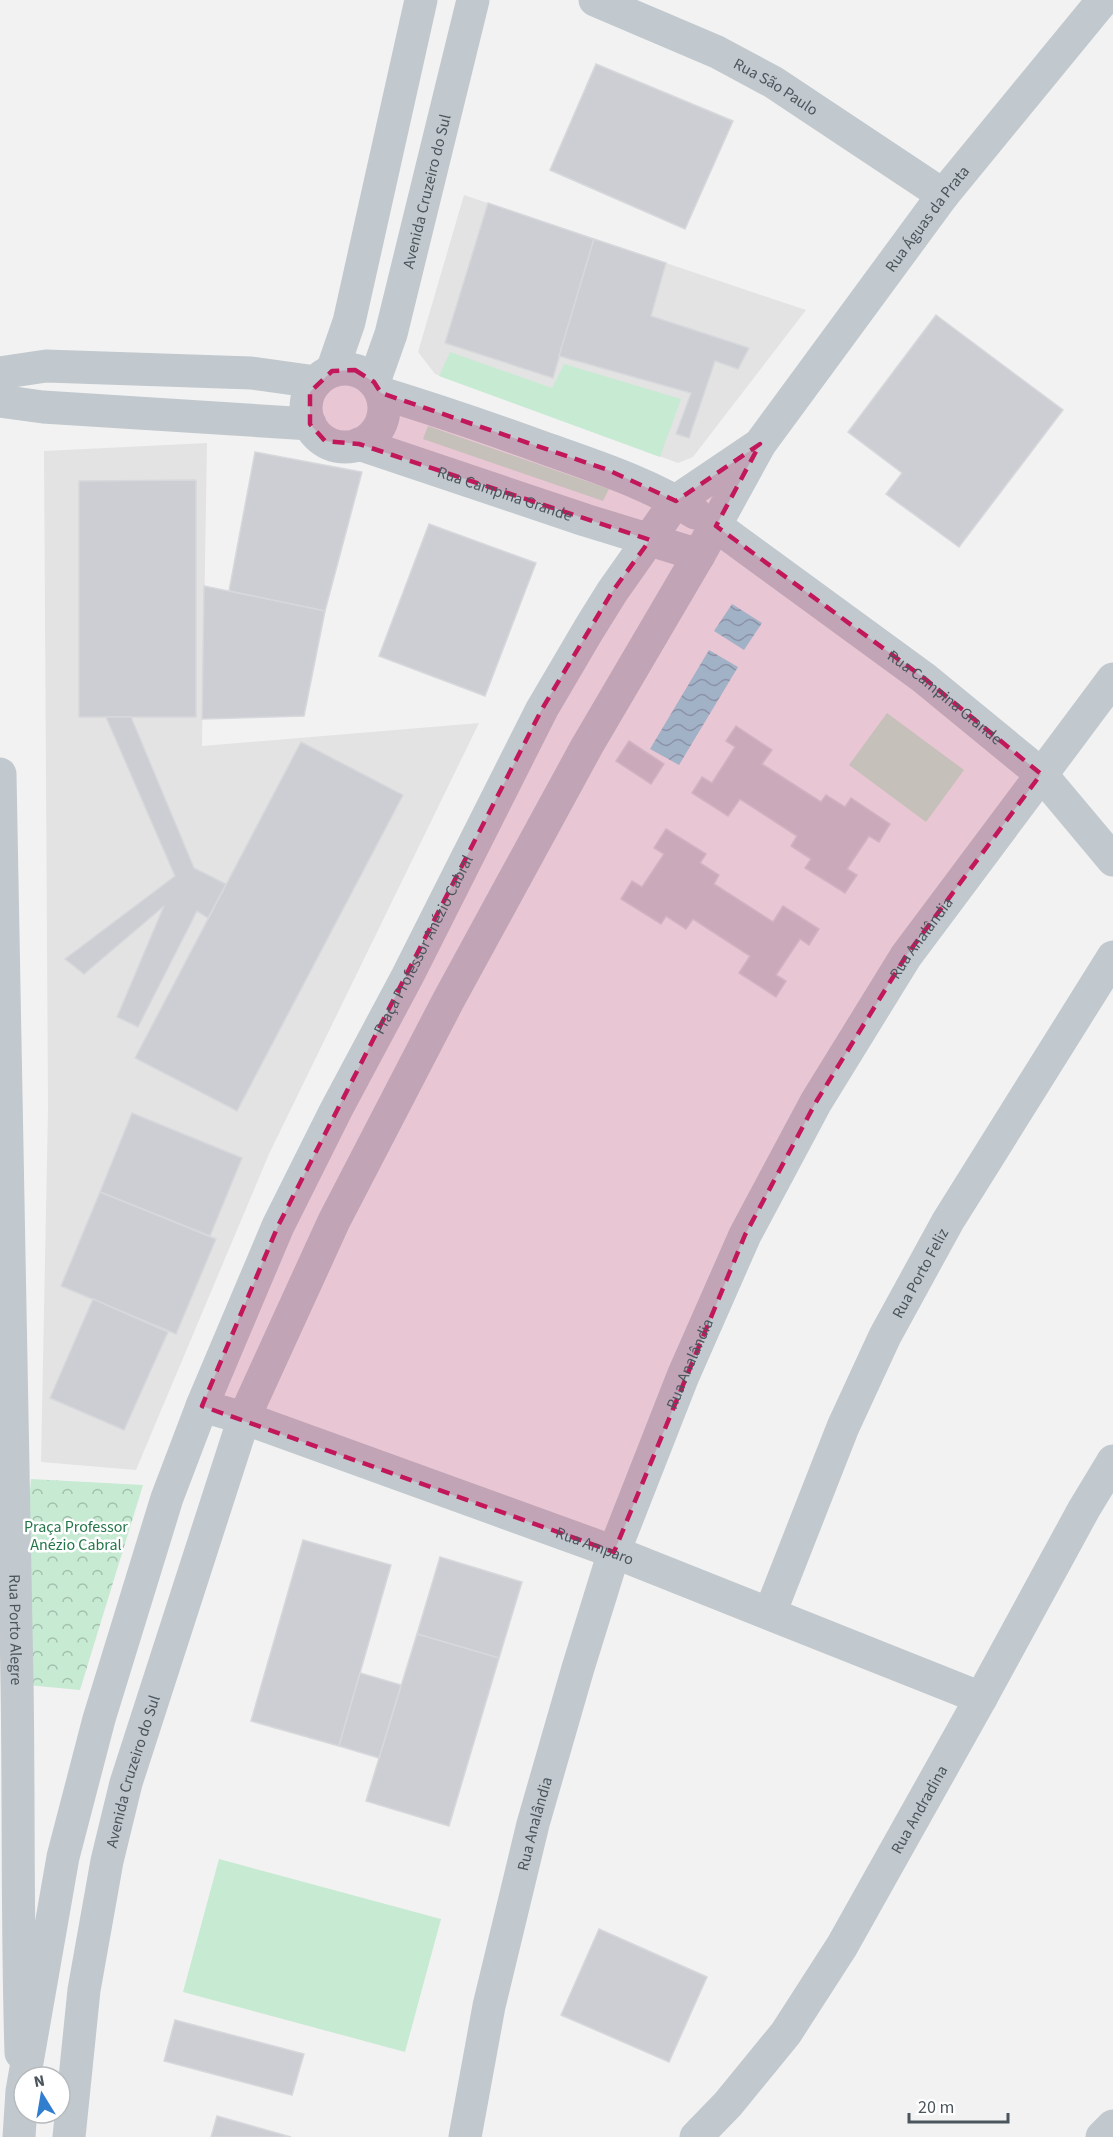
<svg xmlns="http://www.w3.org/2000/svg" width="1113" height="2137" viewBox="0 0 1113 2137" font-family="'Source Sans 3',sans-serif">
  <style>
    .education { fill: #e4e3e3 }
    .green { fill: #c6ead2 }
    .forest { fill: url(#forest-crowns) }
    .water { fill: url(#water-waves) }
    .building { fill: #ccced3; stroke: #d6d8dc; stroke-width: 1.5 }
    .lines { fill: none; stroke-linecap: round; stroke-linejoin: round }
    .minor { stroke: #c1c9ce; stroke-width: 33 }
    .tertiary { stroke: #c1c9ce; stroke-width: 33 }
    .marked { fill: #c2185b; fill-opacity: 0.2; stroke: #c2185b; stroke-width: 4.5; stroke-dasharray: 12 8; stroke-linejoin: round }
    .labels { text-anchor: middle; stroke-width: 5; stroke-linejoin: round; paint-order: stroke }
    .street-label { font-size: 16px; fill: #4b555c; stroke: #fff }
    .park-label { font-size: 16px; fill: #247648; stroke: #fff }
  </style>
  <defs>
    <pattern id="forest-crowns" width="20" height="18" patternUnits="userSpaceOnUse" patternTransform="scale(1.5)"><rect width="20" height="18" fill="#c6ead2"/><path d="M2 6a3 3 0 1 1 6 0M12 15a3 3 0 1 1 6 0" fill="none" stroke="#a3c0ae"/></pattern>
    <pattern id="water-waves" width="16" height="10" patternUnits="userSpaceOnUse" patternTransform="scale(1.5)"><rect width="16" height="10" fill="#99d7e2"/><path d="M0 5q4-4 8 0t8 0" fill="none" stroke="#7fb1ba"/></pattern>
  </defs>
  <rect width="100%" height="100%" fill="#f3f2f2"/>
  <g class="education">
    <path d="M464,195L806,310L693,457L678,463L435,374L418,352Z"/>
    <path d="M207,443L202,746L479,723L269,1154L136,1470L41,1462L48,1108L44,451Z"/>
  </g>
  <g class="green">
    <path d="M450,352L552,388L564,364L681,399L660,457L439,376Z"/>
    <path d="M428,426L609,489L603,501L423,439Z"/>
    <path d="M887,713L964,770L926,822L849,765Z"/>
    <path d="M219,1859L441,1919L405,2052L183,1992Z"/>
  </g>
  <path class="forest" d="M31,1479L143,1485L80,1690L27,1685L17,1648Z"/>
  <g class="water">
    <path d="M732,604L762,623L744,650L714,631Z"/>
    <path d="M709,650L738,667L679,765L650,749Z"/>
  </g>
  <g class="building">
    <path d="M596,64L733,121L685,229L550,170Z"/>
    <path d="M488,203L594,239L553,378L445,343Z"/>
    <path d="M594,239L666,263L651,316L749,348L738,369L715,361L689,438L676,434L691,393L559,356Z"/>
    <path d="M936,315L1063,410L959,547L886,494L902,473L848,432Z"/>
    <path d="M255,452L362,472L325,611L229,591Z"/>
    <path d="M196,480V717H79V481Z"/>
    <path d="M429,524L536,563L485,696L379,656Z"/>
    <path d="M204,586L325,611L304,716L202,719Z"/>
    <path d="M106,717H131L194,868L226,884L208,918L197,911L138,1027L117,1017L164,906L84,974L65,959L175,876Z"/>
    <path d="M736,726L772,750L762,764L821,802L826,795L845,807L851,798L890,824L879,842L869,836L847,869L857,875L845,893L805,868L811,859L791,846L797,836L740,799L728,816L692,793L702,777L712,783L735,747L726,741Z"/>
    <path d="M629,741L664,764L651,784L616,761Z"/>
    <path d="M301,742L403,795L237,1111L135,1058Z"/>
    <path d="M666,829L706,854L700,863L719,875L714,884L773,922L783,906L819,929L809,945L800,939L776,975L786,981L776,997L739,973L750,956L693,919L686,929L666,916L661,924L621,899L632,881L642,887L664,854L654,848Z"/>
    <path d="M132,1113L242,1158L210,1236L100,1192Z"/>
    <path d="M100,1192L216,1239L176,1334L61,1286Z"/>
    <path d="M93,1299L168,1332L124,1430L50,1398Z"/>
    <path d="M303,1540L391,1565L339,1746L251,1721Z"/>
    <path d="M440,1557L522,1582L499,1658L417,1634Z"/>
    <path d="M417,1634L499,1658L449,1826L366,1801Z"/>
    <path d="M360,1673L401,1685L379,1758L339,1746Z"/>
    <path d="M599,1929L707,1977L669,2062L561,2015Z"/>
    <path d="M175,2020L304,2054L292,2095L164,2061Z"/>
    <path d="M217,2116L291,2137H211Z"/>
  </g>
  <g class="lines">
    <g class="minor">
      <path id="s1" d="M595,0L717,52L773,82L943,195"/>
      <path d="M0,373L46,366L251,373L316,382"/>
      <path d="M0,401L43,407L310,424"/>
      <path id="s2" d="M716,526L924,678L1041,774L1113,860"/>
      <path id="s3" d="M0,774C6,1076 12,1378 17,1681C19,1805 17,1929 21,2053"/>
      <path id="s4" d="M202,1406L244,1418L614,1552L981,1698"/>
      <path id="s5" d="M770,1613L843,1427L885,1336L948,1221L1113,957"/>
      <path id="s6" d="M465,2137L489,2006L533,1824L578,1668L614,1552L683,1376L745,1235L816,1102L906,956L1113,679"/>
      <path id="s7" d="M696,2137L728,2104L786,2033L842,1946L981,1698L1084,1509L1113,1461"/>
      <path d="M1102,2137L1113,2126"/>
    </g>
    <g class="tertiary">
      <circle cx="345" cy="408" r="39"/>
      <path d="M332,371L349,322L421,0"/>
      <path id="s8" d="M374,382L391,334L473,0"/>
      <path d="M381,393C437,410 492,429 547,449C598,467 650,484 695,513"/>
      <path id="s9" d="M359,444L585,520L699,555"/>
      <path id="s10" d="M19,2137L22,2091L63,1857L99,1719L167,1498L202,1406L278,1226L336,1110L407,977L542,709L589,629L612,592L676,501L756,447"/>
      <path id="s11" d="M69,2137L84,1990L107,1861L126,1783L244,1418L334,1221L448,1001L587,746L699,555L760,444L943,195L1103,0"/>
    </g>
  </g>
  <path class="marked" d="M355,370L374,382L381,393L608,470L676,501L760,444L716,526L924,678L1041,774L906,956L816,1102L745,1235L614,1552L202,1406L278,1226L542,709L612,592L650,540L359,444L325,441L310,424V392L332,371Z"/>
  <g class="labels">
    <g class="street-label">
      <text dy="6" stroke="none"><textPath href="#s1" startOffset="201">Rua São Paulo</textPath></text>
      <text dy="6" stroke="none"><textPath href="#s8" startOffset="198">Avenida Cruzeiro do Sul</textPath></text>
      <text dy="6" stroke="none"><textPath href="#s11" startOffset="2126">Rua Águas da Prata</textPath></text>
      <text dy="6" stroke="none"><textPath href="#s9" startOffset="154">Rua Campina Grande</textPath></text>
      <text dy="6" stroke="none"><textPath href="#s2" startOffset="286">Rua Campina Grande</textPath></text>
      <text dy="6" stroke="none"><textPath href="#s6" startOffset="1293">Rua Analândia</textPath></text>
      <text dy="6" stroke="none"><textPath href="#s10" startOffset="1268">Praça Professor Anézio Cabral</textPath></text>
      <text dy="6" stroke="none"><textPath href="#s5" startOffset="372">Rua Porto Feliz</textPath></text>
      <text dy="6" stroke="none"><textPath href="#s6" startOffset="807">Rua Analândia</textPath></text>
      <text dy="6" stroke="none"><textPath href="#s4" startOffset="417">Rua Amparo</textPath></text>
      <text dy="6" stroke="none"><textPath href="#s3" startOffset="856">Rua Porto Alegre</textPath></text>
      <text dy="6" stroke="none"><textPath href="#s11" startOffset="372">Avenida Cruzeiro do Sul</textPath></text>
      <text dy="6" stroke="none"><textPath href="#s7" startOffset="398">Rua Andradina</textPath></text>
      <text dy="6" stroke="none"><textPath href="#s6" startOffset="321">Rua Analândia</textPath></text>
    </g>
    <g class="park-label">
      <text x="76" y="1532">Praça Professor<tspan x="76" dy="18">Anézio Cabral</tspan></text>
    </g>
  </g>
  <g transform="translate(42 2095) rotate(349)"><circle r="28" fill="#ffffff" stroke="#b7bbbe" stroke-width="1.5"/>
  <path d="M0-4.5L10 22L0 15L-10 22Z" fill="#317ece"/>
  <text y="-9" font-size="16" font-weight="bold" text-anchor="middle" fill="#4b555c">N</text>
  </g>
  <path d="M909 2113v9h99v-9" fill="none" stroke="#4b555c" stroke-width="3"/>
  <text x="918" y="2113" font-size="18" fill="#4b555c" stroke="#ffffff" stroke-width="4.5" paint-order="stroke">20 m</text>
</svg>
